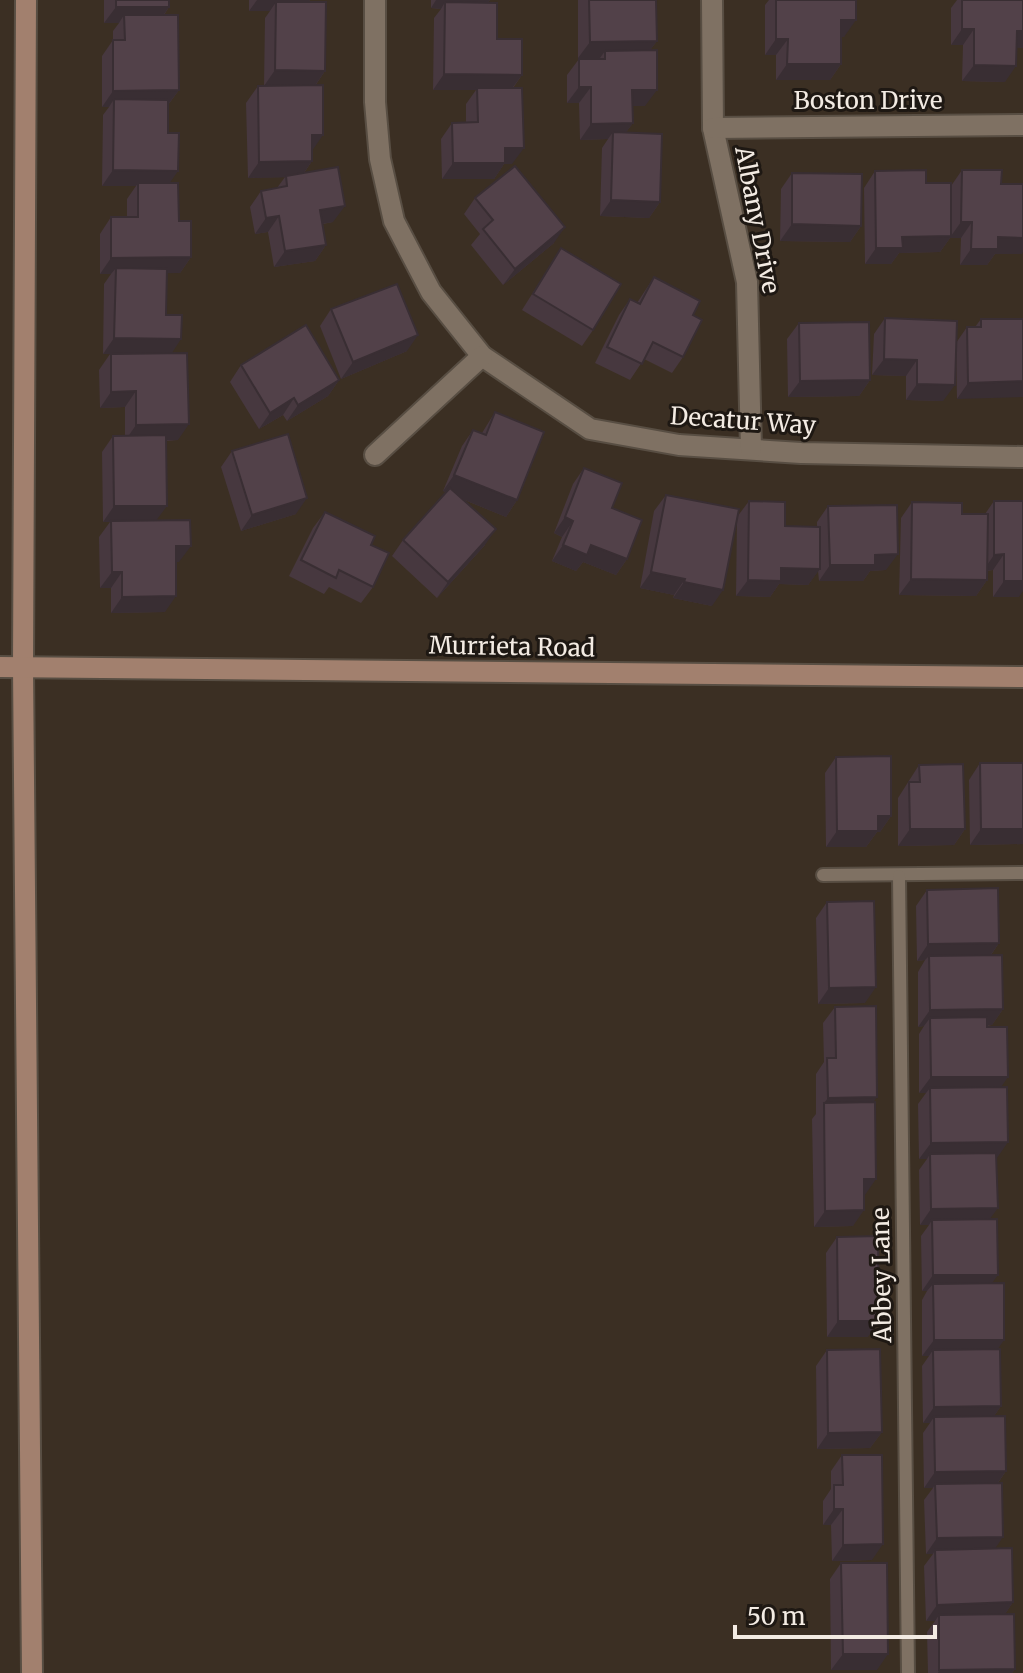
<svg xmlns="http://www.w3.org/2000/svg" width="1023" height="1673" viewBox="0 0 1023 1673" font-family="Merriweather,serif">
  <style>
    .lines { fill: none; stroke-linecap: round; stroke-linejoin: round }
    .lane-casing { stroke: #584e43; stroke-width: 16 }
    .street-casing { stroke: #584e43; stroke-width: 24 }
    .secondary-casing { stroke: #584e43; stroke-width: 24 }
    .lane { stroke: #7f7163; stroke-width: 12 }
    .street { stroke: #7f7163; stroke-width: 20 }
    .secondary { stroke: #a2806e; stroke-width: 20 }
    .wall { fill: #47383f }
    .shaded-wall { fill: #392e33 }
    .building { fill: #524149; stroke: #392e33; stroke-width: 2 }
    .labels { text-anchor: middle; stroke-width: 6; stroke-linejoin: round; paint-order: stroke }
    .street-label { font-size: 24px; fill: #f3ebe3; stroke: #1e1813 }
  </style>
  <rect width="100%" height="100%" fill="#3b2f23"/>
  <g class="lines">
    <defs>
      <g id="lane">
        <path d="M823,875L1023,873"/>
        <path d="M899,876L908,1673"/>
      </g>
      <g id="street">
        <path d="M375,0V102L380,159L394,221L431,292L482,356L590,429L679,445L801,453L1023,457"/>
        <path d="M712,0L713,128L747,282L751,449"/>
        <path d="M713,128L1023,125"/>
        <path d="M375,455L482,356"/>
      </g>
      <g id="secondary">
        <path d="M26,0L23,667L32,1673"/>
        <path d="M0,667L1023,677"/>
      </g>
    </defs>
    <use href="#lane" class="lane-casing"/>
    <use href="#street" class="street-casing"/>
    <use href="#secondary" class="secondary-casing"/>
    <use href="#lane" class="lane"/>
    <use href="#street" class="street"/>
    <use href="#secondary" class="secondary"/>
  </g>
  <g class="wall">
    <path d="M104,0H169V7L164,15L179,90L168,105L170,183L179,221L191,257L180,273H167L166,315L172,353L178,440L166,441L156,520L179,562H176L165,612L111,613V588H100L99,537L110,522H103L102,452L113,436H125V407L100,408L99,370L110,354H103L104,284L111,274H100V234L111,217H127V199L136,186H102L103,115L109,107H102V56L113,40V31L119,23H104Z"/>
    <path d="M249,0H310L308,2L325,71L315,86L312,161L304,173L333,222L323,224L326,245L315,261L274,267L268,232L255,234L250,207L261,191L277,188L285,177L248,178L246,103L258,86H264L265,18L270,11H249Z"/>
    <path d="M431,0H490L488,3L497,39L522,75L513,88L512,164H504L494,179H442L441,139L452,123L466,122V104L476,90H433L434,18L441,9L431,8Z"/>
    <path d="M578,0H656L657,41L650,50L645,106H632L633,123L626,132L660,202L649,218L600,216L602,148L608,139L580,140L579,103H567V75L579,59L600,58H578Z"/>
    <path d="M769,0H856L844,37H841V64L830,80H776V55H765V5Z"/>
    <path d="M957,0H1023V48L1016,47L1005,82L962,81L963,45H951V8Z"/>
    <path d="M962,170L1001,184L1022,254H995L987,265H960L961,238H950L940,252L899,253L891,264H865L864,188L875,171L926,183L951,186Z"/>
    <path d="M792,173L861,226L850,242L780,241L781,189Z"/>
    <path d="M475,198L554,243L503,285L471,245L480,234L464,214Z"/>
    <path d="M561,248L593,330L582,346L522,310Z"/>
    <path d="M654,277L693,315L683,357L672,373L644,359L630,380L595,363L619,315L630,299L637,303Z"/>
    <path d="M331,309L407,351L341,379L320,326Z"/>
    <path d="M885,318L956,343L967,327H975L981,319H1023L957,399L956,348L943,401L906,400V376L872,375L874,334Z"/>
    <path d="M799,323L870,380L859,396L788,397L787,339Z"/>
    <path d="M241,365L339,380L328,396L287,421L283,415L259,429L230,382Z"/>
    <path d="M495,412L517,500L506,517L462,499L485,545L437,598L392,556L403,540L446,492L443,491L462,446L473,430L482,433Z"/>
    <path d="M232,451L296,514L241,531L221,467Z"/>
    <path d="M584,468L612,508L627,559L616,575L583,562L576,571L552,561L562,537L554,533L573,484Z"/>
    <path d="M666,495L712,606L673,598L674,595L640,588L654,511Z"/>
    <path d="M749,501L785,526L817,527V522L828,506L886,570L870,571L863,581H819L818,571L808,585L779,584L770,597L736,596L737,517Z"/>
    <path d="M994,501L1019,597H993V570L987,571V580L976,596L899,595L901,518L912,502L962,514H985Z"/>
    <path d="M325,512L373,587L361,603L329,587L324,594L289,576L313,528Z"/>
    <path d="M836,757L891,816L880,832H877L866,847H826L825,773Z"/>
    <path d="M980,763L1023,844L970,845L969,780Z"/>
    <path d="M919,765L965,829L954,845L898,846V798Z"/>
    <path d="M927,890L999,943L991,955L1003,1009L992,1025L987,1026L1000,1087L996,1158L989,1219L992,1283L1001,1406L994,1416L1006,1471L998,1483L995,1548L1013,1602L1005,1614L1015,1669L1012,1673H928L927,1632L935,1621H926L924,1566L933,1554H926L924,1500L933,1488H924L923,1433L930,1423H923L922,1366L929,1356H922V1300L927,1291H922L921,1236L929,1225H920L919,1170L927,1159H919L918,1104L926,1093H919V1034L924,1026L918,1027V972L925,960L917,961L916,906Z"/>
    <path d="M827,902L865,1003L818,1004L816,918Z"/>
    <path d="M835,1007L873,1103L865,1195H864L853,1226L814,1227L812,1119L816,1114V1074L824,1062L823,1023Z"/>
    <path d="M837,1237L868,1337H827L826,1253Z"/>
    <path d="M827,1350L882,1432L870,1448L817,1449L816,1366Z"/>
    <path d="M842,1455L872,1560L832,1561L831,1525H823V1501L831,1489V1471Z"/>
    <path d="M841,1563L877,1670H831L830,1579Z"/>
  </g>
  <g class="shaded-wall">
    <path d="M257,0H310L303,10L276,2L270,11H249Z"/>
    <path d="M436,0H490L483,9L445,2L441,9L431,8Z"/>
    <path d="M116,7H169L158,23L124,15L119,23H104Z"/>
    <path d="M841,20H856L844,37H830Z"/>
    <path d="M962,29H974L963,45H951Z"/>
    <path d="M1017,31H1023V48L1005,47Z"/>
    <path d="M776,39H788L776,55H765Z"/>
    <path d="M657,41L645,57L605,51L600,58H578L590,42Z"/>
    <path d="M787,64H841L830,80H776Z"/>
    <path d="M974,65L1016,66L1005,82L962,81Z"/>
    <path d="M275,70L325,71L314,87L264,86Z"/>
    <path d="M444,74L522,75L510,91L477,88L476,90H433Z"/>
    <path d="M579,87H591L579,103H567Z"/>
    <path d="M179,90L167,106L114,99L109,107H102L113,91Z"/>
    <path d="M632,90H657L645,106H621Z"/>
    <path d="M633,123L621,139L613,132L608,139L580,140L591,124Z"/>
    <path d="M312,135H323L312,151Z"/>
    <path d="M505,148H524L512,164H504L494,179H442L453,163Z"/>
    <path d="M312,161L301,177L248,178L259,162Z"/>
    <path d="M113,170L178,171L167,187L138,183L136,186H102Z"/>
    <path d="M611,200L660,202L649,218L600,216Z"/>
    <path d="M345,206L333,222L309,226L320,210Z"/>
    <path d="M279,216L268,232L255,234L266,218Z"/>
    <path d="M961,222H972L961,238H950L940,252L899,253L891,264H865L876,248L902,237L951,236Z"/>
    <path d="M792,224L861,226L850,242L780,241Z"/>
    <path d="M565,227L554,243L503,285L515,269Z"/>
    <path d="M998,237L1023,238V252L1022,254H995L987,265H960L971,249Z"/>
    <path d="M326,245L315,261L274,267L285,251Z"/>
    <path d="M191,257L180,273L115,274L116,268L111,274H100L111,258Z"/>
    <path d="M418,335L407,351L341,379L353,362Z"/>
    <path d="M114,338L181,339L170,356L103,354Z"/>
    <path d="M884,359L917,360L906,376L872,375Z"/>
    <path d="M339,380L328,396L287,421L298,405Z"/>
    <path d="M870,380L859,396L788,397L800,381Z"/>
    <path d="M1023,381V397L957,399L968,383Z"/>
    <path d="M917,384L955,385L943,401L906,400Z"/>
    <path d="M136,391L125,407L100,408L111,392Z"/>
    <path d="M294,398L283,415L259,429L270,413Z"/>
    <path d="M189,424L178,440L125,441L136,425Z"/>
    <path d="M454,475L517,500L506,517L443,491Z"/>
    <path d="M307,498L296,514L241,531L252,515Z"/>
    <path d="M114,506H167L155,522H103Z"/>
    <path d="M565,517L573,521L562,537L554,533Z"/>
    <path d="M496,529L485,545L437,598L448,582Z"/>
    <path d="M563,545H591L627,559L616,575L583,562L576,571L552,561Z"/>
    <path d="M176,546H191L179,562H165Z"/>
    <path d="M898,554L886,570L870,571L863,581H819L830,565L875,555Z"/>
    <path d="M1004,554L993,570L983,571L994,555Z"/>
    <path d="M781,568L820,569L808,585L779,584L770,597L736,596L748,580Z"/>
    <path d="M112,572H122L111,588H100Z"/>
    <path d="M651,572L685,579L674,595L640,588Z"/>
    <path d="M911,579L987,580L976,596L899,595Z"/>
    <path d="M1023,579V591L1019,597H993L1004,581Z"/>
    <path d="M684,582L723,590L712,606L673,598Z"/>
    <path d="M176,596L165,612L111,613L122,597Z"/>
    <path d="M878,816H891L880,832H877L866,847H826L837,831Z"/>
    <path d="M910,829H965L954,845L898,846Z"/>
    <path d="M981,829H1023V844L970,845Z"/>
    <path d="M999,943L988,959L929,956L925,960L917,961L928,944Z"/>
    <path d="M876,987L865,1003L818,1004L829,988Z"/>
    <path d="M1003,1009L992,1025L930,1026V1018L924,1026L918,1027L930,1010Z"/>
    <path d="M931,1077H1008L997,1093L930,1088L926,1093H919Z"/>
    <path d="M877,1097L866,1113L824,1103L828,1098Z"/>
    <path d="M1008,1142L997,1158L930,1154L927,1159H919L931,1143Z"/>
    <path d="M864,1179H876L865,1195H852Z"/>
    <path d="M998,1208L986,1224L932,1220L929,1225H920L931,1209Z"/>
    <path d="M864,1210L853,1226L814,1227L825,1211Z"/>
    <path d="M933,1275H998L986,1291L933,1284L927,1291H922Z"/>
    <path d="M838,1321H879L868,1337H827Z"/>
    <path d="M934,1340H1004L993,1356L933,1350L929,1356H922Z"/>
    <path d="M1001,1406L990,1422L934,1417L930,1423H923L934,1407Z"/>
    <path d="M882,1432L870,1448L817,1449L828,1433Z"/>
    <path d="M1006,1471L995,1487L935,1484L933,1488H924L935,1472Z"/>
    <path d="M834,1509H843L831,1525H823Z"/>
    <path d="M1003,1537L992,1553L935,1550L933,1554H926L937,1538Z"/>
    <path d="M883,1544L872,1560L832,1561L843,1545Z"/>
    <path d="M1013,1602L1002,1619L939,1615L935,1621H926L937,1605Z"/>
    <path d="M843,1654H888L877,1670H831Z"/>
    <path d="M1015,1669L1012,1673H938L939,1670Z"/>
  </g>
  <g class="building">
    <rect x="116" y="0" width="53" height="7"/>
    <path d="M589,0H656L657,41L590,42Z"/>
    <path d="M776,0H856V20H841V64H787L788,39H776Z"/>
    <path d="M962,0H1023V31H1017L1016,66L974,65V29H962Z"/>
    <path d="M276,2H326L325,71L275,70Z"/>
    <path d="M445,2L497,3V39H522V75L444,74Z"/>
    <path d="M124,15H178L179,90L113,91V40H125Z"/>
    <path d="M657,50V90H632L633,123L591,124V87H579V59H605V51Z"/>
    <path d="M323,85V135H312V161L259,162L258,86Z"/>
    <path d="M477,88H522L524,148H505V163H453L452,123L478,122Z"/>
    <path d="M114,99L168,100V133H179L178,171L113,170Z"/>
    <path d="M613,132L662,134L660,202L611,200Z"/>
    <path d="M515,166L565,227L515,269L483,229L493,220L475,198Z"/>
    <path d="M338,167L345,206L320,210L326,245L285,251L279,216L266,218L261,191L287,186L286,176Z"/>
    <path d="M926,170V183H951V236L902,237L903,248H876L875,171Z"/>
    <path d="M962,170H1002L1001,184H1023V238L998,237V249H971L972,222H961Z"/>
    <path d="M792,173L862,174L861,226L792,224Z"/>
    <path d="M138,183H178L179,221H191V257L111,258V217H138Z"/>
    <path d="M561,248L621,284L593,330L533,294Z"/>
    <path d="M116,268L167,269L166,315H182L181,339L114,338Z"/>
    <path d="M654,277L700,301L693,315L702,320L683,357L653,342L642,364L607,347L630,299L640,304Z"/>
    <path d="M397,284L418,335L353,362L331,309Z"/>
    <path d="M885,318L957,321L955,385L917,384V360L884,359Z"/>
    <path d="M981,319H1023V381L968,383L967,327H981Z"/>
    <path d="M869,322L870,380L800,381L799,323Z"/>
    <path d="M306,325L339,380L298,405L294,398L270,413L241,365Z"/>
    <path d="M187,353L189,424L136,425V391L111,392V354Z"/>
    <path d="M495,412L544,432L517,500L454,475L473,430L486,435Z"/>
    <path d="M288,434L307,498L252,515L232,451Z"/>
    <path d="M166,435L167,506H114L113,436Z"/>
    <path d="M584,468L622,483L612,508L642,520L627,559L591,545L587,555L563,545L573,521L565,517Z"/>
    <path d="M450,488L496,529L448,582L403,540Z"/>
    <path d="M666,495L739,509L723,590L684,582L685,579L651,572Z"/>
    <path d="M749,501L785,502V526L820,527V569L781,568V581L748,580Z"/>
    <path d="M994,501H1023V581H1004V554L994,555Z"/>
    <path d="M912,502L962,503V514H988L987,580L911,579Z"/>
    <path d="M897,505L898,554L875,555V565H830L828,506Z"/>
    <path d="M325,512L375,536L371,545L389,553L373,587L339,570L336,578L301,560Z"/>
    <path d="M190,520L191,546H176V596L122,597V572H112L111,521Z"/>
    <path d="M891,756V816H878V831H837L836,757Z"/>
    <path d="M980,763H1023V829H981Z"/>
    <path d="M963,764L965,829H910L909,782H920L919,765Z"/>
    <path d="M998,888L999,943L928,944L927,890Z"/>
    <path d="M874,901L876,987L829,988L827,902Z"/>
    <path d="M1002,955L1003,1009L930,1010L929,956Z"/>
    <path d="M876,1006L877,1097L828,1098L827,1058H836L835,1007Z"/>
    <path d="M987,1017V1027H1007L1008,1077H931L930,1018Z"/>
    <path d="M1007,1087L1008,1142L931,1143L930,1088Z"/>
    <path d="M875,1102L876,1179H864V1210L825,1211L824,1103Z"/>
    <path d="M996,1153L998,1208L931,1209L930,1154Z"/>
    <path d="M997,1219L998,1275H933L932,1220Z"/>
    <path d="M878,1236L879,1321H838L837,1237Z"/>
    <path d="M1004,1283V1340H934L933,1284Z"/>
    <path d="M880,1349L882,1432L828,1433L827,1350Z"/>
    <path d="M1000,1349L1001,1406L934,1407L933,1350Z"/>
    <path d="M1005,1416L1006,1471L935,1472L934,1417Z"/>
    <path d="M842,1455H882L883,1544L843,1545V1509H834V1485H843Z"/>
    <path d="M1002,1483L1003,1537L937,1538L935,1484Z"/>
    <path d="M1012,1548L1013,1602L937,1605L935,1550Z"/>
    <path d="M841,1563H887L888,1654H843Z"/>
    <path d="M1014,1614L1015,1669L939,1670V1615Z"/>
  </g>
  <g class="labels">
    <g class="street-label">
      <text x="868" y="109">Boston Drive</text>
      <text transform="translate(757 220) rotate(79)" y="8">Albany Drive</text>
      <text transform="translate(743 421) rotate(4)" y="8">Decatur Way</text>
      <text transform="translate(512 647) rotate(1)" y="8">Murrieta Road</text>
      <text transform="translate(882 1275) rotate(-91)" y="8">Abbey Lane</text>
    </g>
  </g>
  <path d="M735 1625v12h200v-12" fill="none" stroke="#f3ebe3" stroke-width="4"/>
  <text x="747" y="1625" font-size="24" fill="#f3ebe3" stroke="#1e1813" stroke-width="6" paint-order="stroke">50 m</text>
</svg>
